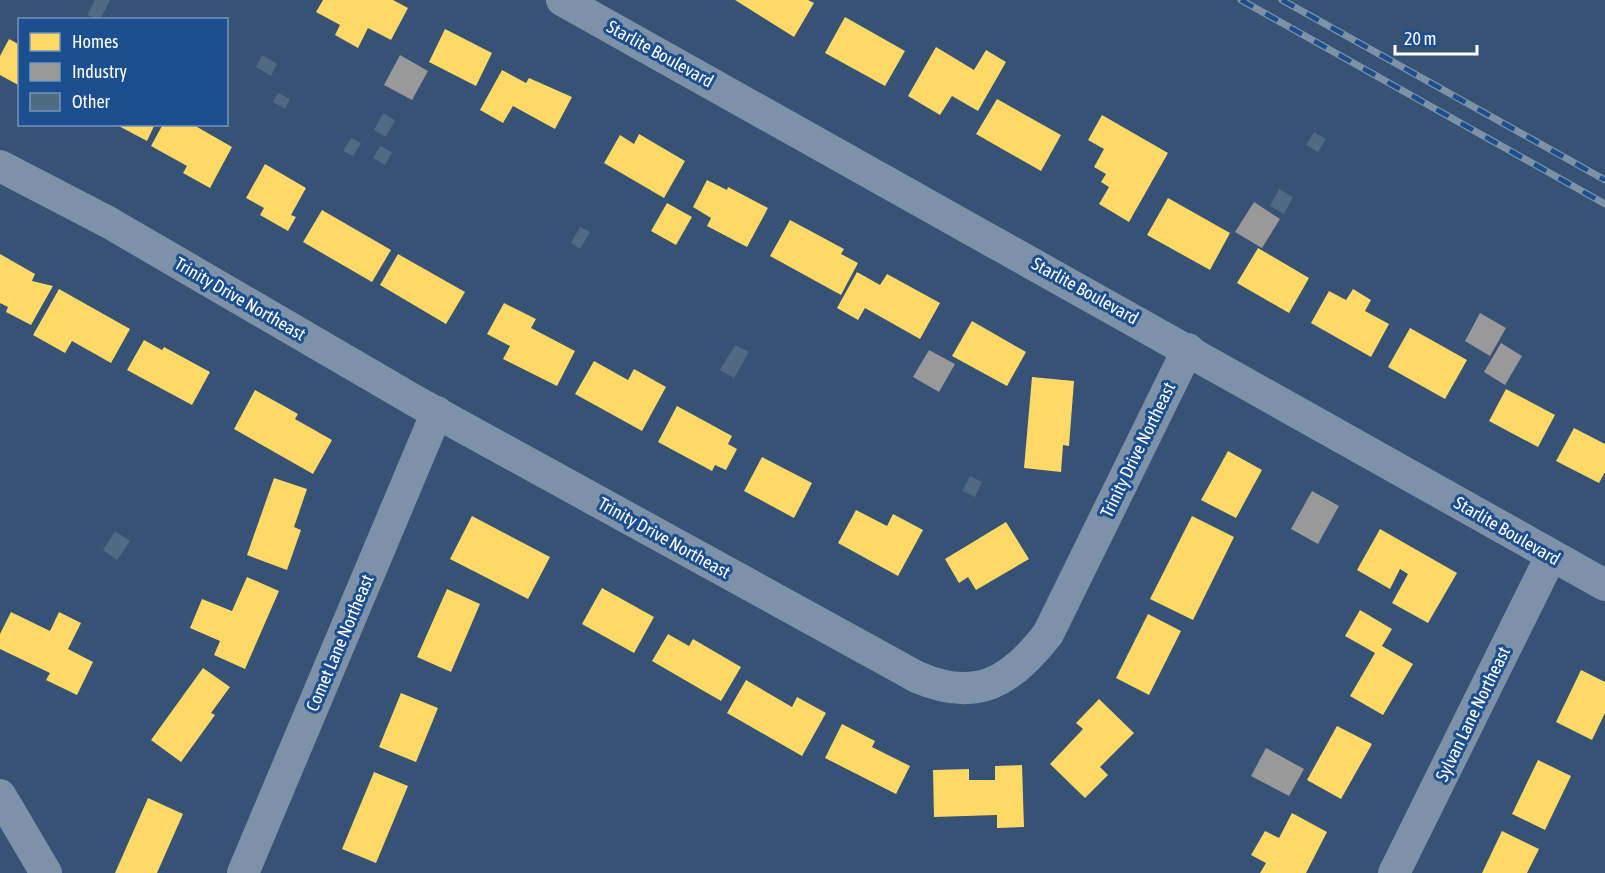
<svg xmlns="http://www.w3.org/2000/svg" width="1605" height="873" viewBox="0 0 1605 873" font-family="'Asap Condensed',sans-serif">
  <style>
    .homes { fill: #ffd966 }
    .industry { fill: #999 }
    .building { fill: #526984 }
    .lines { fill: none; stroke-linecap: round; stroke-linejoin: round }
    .minor { stroke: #7d92a8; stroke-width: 32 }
    .rail-casing { stroke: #7e92a7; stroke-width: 7 }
    .rail { stroke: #1b4f8f; stroke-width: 4.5; stroke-dasharray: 14; stroke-linecap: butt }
    .labels { text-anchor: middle; stroke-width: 6; stroke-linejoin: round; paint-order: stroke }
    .street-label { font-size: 18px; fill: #fff; stroke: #1b4f8f }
  </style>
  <rect width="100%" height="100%" fill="#365274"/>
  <g class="homes">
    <path d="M323,0H393L408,8L391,40L368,28L358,48L335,35L340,25L316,12Z"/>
    <path d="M735,0H808L814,3L794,37Z"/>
    <path d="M845,17L905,51L885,86L825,53Z"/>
    <path d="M445,29L492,53L476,86L429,62Z"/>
    <path d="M9,39L20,45V86L0,75V56Z"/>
    <path d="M936,47L974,70L986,50L1006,62L978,111L952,96L940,115L908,96Z"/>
    <path d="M502,70L526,83L529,78L572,97L555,129L513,106L503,123L480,110Z"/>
    <path d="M997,99L1061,135L1041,171L976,134Z"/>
    <path d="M1102,115L1168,153L1129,222L1099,204L1109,187L1101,182L1106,174L1094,167L1104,149L1088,140Z"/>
    <path d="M115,124H155L147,141Z"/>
    <path d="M163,124H192L232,147L210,188L183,173L187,166L151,146Z"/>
    <path d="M639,134L685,161L664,198L604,163L620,135L634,144Z"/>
    <path d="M265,164L306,188L291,215L296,217L288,231L260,215L264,208L246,198Z"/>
    <path d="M707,180L727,190L728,187L768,208L747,247L707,226L711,218L693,207Z"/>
    <path d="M1168,198L1230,233L1210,270L1147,235Z"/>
    <path d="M667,203L692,217L676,245L651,231Z"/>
    <path d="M322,210L391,250L372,282L303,242Z"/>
    <path d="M790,220L844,249L841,254L858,263L841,295L770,256Z"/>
    <path d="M1258,248L1309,278L1289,313L1237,283Z"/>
    <path d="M0,254L35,274L32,281L53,286L31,325L6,312L8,307L0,303Z"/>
    <path d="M398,254L465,292L446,324L380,285Z"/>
    <path d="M857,272L880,285L887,274L940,303L920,339L865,308L858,320L837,308Z"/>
    <path d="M59,289L130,329L111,363L72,341L65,353L33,335Z"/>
    <path d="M1353,289L1371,300L1365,311L1389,324L1371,357L1311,323L1329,291L1346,300Z"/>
    <path d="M504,303L536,319L531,328L575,351L557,386L503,359L510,346L487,334Z"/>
    <path d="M972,321L1026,352L1007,386L952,356Z"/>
    <path d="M1410,328L1467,360L1445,399L1388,367Z"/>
    <path d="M144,340L162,350L164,347L210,372L192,405L127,370Z"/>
    <path d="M594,361L628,380L634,369L666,387L642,431L575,394Z"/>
    <path d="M1032,377L1074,381L1069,446L1063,445L1061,472L1024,468Z"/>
    <path d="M1506,389L1555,415L1538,447L1489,421Z"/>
    <path d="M255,390L298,414L295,419L332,440L313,474L234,429Z"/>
    <path d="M677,406L732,436L728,444L737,449L726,470L715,465L712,471L658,442Z"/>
    <path d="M1574,428L1605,444V472L1599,483L1556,461Z"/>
    <path d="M1228,451L1262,470L1236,518L1201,500Z"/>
    <path d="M762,457L812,483L794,518L744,491Z"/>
    <path d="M274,478L307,489L294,527L301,530L287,570L247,555Z"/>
    <path d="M856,510L887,526L893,514L923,530L898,576L838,543Z"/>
    <path d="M472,516L550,557L528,599L450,559Z"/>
    <path d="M1192,516L1234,537L1193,620L1150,599Z"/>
    <path d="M1006,522L1029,559L976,590L968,577L959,583L945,559Z"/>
    <path d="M1380,529L1457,573L1428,623L1392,603L1408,574L1400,569L1390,589L1357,570Z"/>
    <path d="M247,577L279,591L245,669L214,655L220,641L190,628L202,599L232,611Z"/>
    <path d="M602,588L654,617L634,653L582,624Z"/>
    <path d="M447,589L480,604L451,672L417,657Z"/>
    <path d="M1360,610L1392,629L1382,646L1413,664L1383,715L1350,696L1375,653L1345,636Z"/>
    <path d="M11,612L50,631L59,612L81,623L68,649L93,662L77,695L46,680L50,673L0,649V634Z"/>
    <path d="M1148,614L1181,631L1149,695L1116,678Z"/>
    <path d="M668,634L689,646L693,639L741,667L721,701L652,661Z"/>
    <path d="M203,668L230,687L211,713L215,715L181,762L151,740Z"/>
    <path d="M1581,670L1605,682V713L1592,740L1556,722Z"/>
    <path d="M746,680L792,707L797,697L826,713L802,756L727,713Z"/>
    <path d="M401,693L438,708L416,762L379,747Z"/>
    <path d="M1099,699L1134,733L1100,767L1108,775L1085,798L1050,764L1083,729L1076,723Z"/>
    <path d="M842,724L875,741L872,747L910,766L896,794L825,758Z"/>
    <path d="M1337,726L1372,744L1341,799L1307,780Z"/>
    <path d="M1538,760L1571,776L1545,830L1512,814Z"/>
    <path d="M1022,765L1024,827L997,828V815L934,817L933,770L969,769V780H995V766Z"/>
    <path d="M374,772L408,786L376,863L342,849Z"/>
    <path d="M148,798L183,814L157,873H115Z"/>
    <path d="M1292,813L1327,832L1306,873H1260L1266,863L1251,855L1265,831L1279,838Z"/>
    <path d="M1502,831L1539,849L1527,873H1482Z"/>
  </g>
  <g class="industry">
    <path d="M400,55L428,71L412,100L384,85Z"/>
    <path d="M1254,202L1280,219L1262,248L1235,232Z"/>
    <path d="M1480,313L1506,328L1490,356L1465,341Z"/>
    <path d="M1501,343L1522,356L1505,385L1484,372Z"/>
    <path d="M929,350L955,364L939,392L913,377Z"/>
    <path d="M1312,491L1339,506L1318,544L1291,529Z"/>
    <path d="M1266,748L1304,769L1289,796L1251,776Z"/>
  </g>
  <g class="building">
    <path d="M95,0H110L100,20L87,15Z"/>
    <path d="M262,55L277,64L271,76L256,67Z"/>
    <path d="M278,93L290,99L285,109L273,102Z"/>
    <path d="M383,113L395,120L386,137L374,130Z"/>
    <path d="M1314,132L1326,139L1318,152L1306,145Z"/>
    <path d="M351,138L361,143L353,156L343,151Z"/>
    <path d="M380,146L392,152L385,165L373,158Z"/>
    <path d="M1279,189L1293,197L1284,214L1270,206Z"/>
    <path d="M580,227L590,232L580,249L571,243Z"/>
    <path d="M735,345L749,352L734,378L720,370Z"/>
    <path d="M970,476L982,482L975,497L962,491Z"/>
    <path d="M115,531L130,541L117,560L103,550Z"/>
  </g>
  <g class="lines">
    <g class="minor">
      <path d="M562,0L1605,585"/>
      <path d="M0,166L108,222L417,402L917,677C976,703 1011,682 1048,634L1188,349"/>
      <path d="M0,795L46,873"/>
      <path d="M243,873L437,412"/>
      <path d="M1394,873L1551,556"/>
    </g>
    <defs>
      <g id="rail">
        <path d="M1241,0L1605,204"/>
        <path d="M1282,0L1605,180"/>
      </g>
    </defs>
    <use href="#rail" class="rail-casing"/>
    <use href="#rail" class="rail"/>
  </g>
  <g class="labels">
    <g class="street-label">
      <text transform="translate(660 54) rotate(29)" y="6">Starlite Boulevard</text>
      <text transform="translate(1085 291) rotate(29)" y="6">Starlite Boulevard</text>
      <text transform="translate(240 299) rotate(30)" y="6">Trinity Drive Northeast</text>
      <text transform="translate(1138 450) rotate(-64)" y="6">Trinity Drive Northeast</text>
      <text transform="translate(1507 531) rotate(30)" y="6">Starlite Boulevard</text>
      <text transform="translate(664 538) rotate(29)" y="6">Trinity Drive Northeast</text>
      <text transform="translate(340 643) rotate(-67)" y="6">Comet Lane Northeast</text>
      <text transform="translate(1473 714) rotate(-64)" y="6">Sylvan Lane Northeast</text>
    </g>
  </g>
  <rect x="18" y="18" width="210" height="108" fill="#1b4f8f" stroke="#7695bc" stroke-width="1.5"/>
  <rect x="30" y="33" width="30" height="18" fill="#ffd966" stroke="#7695bc" stroke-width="1.5"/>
  <text x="72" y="48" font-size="18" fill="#ffffff">Homes</text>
  <rect x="30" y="63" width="30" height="18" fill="#999999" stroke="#7695bc" stroke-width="1.5"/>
  <text x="72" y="78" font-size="18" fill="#ffffff">Industry</text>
  <rect x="30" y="93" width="30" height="18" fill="#526984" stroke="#7695bc" stroke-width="1.5"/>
  <text x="72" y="108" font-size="18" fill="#ffffff">Other</text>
  <path d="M1395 45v9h82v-9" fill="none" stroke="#ffffff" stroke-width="3"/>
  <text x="1404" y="45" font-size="18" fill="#ffffff" stroke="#1b4f8f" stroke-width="4.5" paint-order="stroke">20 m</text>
</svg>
